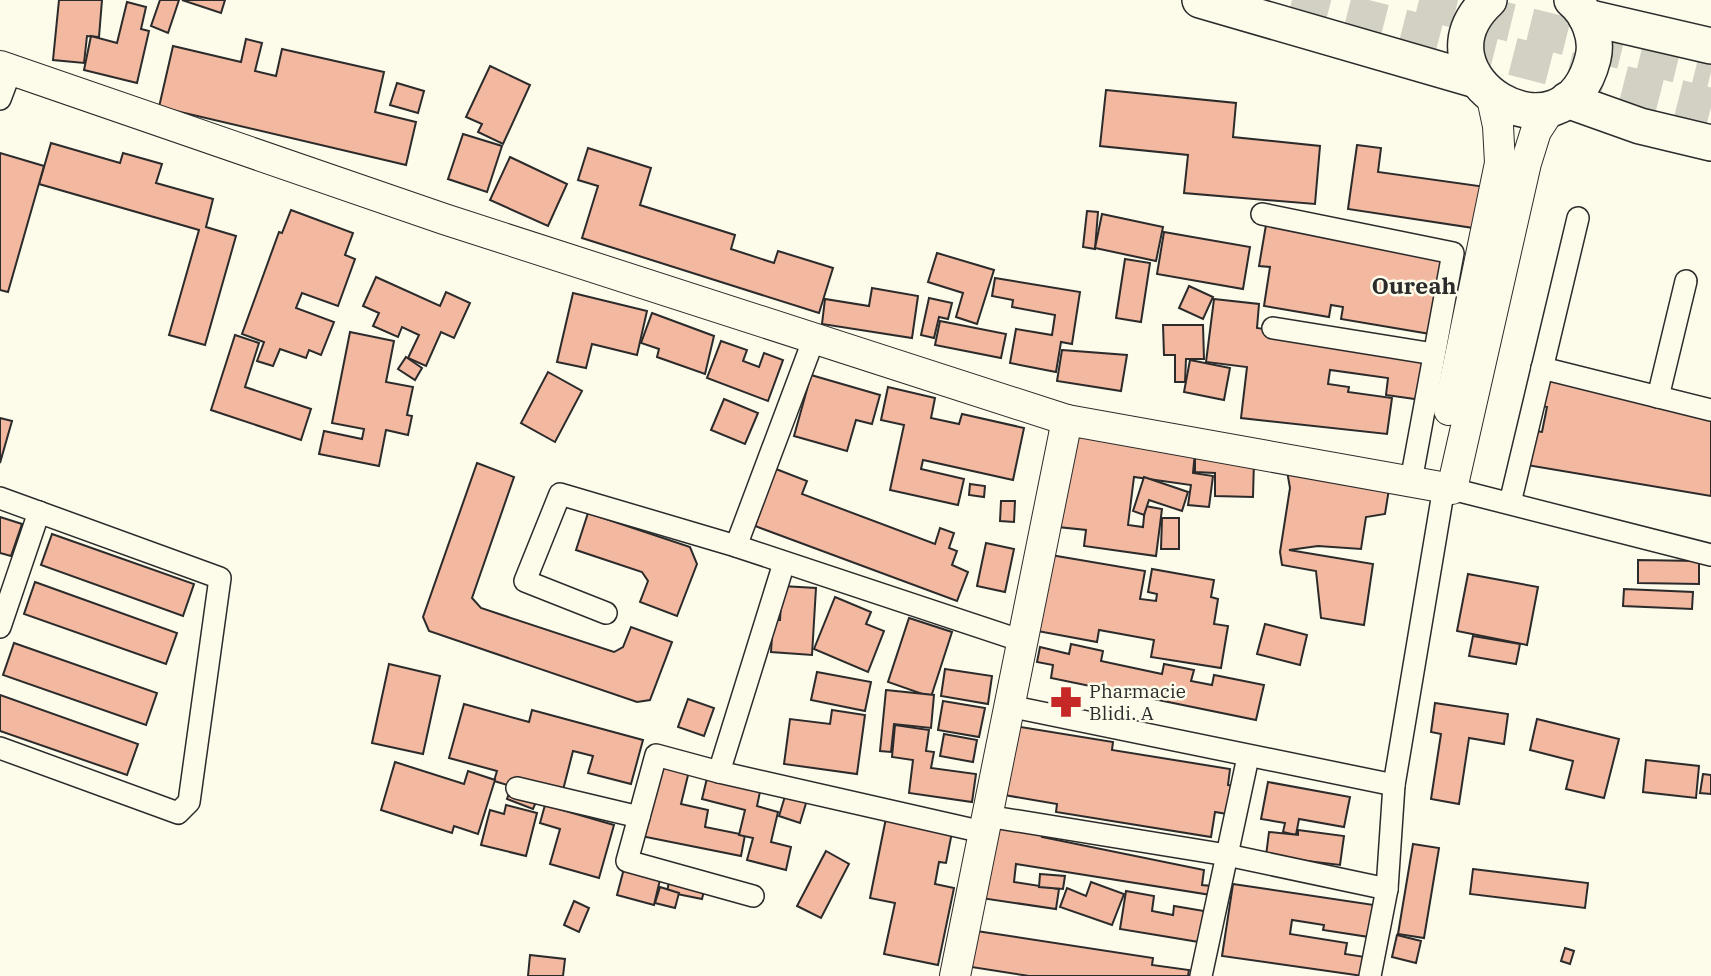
<svg xmlns="http://www.w3.org/2000/svg" width="1711" height="976" viewBox="0 0 1711 976" font-family="'IBM Plex Serif',serif">
  <style>
    .building { fill: #f2b8a0; stroke: #2b2b2b; stroke-width: 2 }
    .lines { fill: none; stroke-linecap: round; stroke-linejoin: round }
    .highway-tunnel { stroke: #d3d1c4; stroke-width: 38; stroke-dasharray: 38 19; stroke-linecap: butt }
    .street-casing { stroke: #2b2b2b; stroke-width: 24 }
    .secondary-casing { stroke: #2b2b2b; stroke-width: 32 }
    .primary-casing { stroke: #2b2b2b; stroke-width: 38 }
    .street { stroke: #fdfbea; stroke-width: 21 }
    .secondary { stroke: #fdfbea; stroke-width: 30 }
    .primary { stroke: #fdfbea; stroke-width: 35 }
    .labels { text-anchor: middle; stroke-width: 5; stroke-linejoin: round; paint-order: stroke }
    .poi-label { font-size: 19px; fill: #2b2b2b; stroke: #fdfbea; text-anchor: start }
    .quarter-label { font-size: 23px; font-weight: bold; fill: #2b2b2b; stroke: #fdfbea }
  </style>
  <rect width="100%" height="100%" fill="#fdfbea"/>
  <g class="building">
    <path d="M59,0H102L99,37L87,36L84,63L53,60Z"/>
    <path d="M160,0H179L168,33L151,26Z"/>
    <path d="M182,0H225L221,13Z"/>
    <path d="M127,2L146,7L141,29L149,31L137,83L84,70L91,36L117,43Z"/>
    <path d="M246,39L262,43L255,71L276,76L282,49L384,72L375,112L416,122L406,165L159,107L173,46L241,62Z"/>
    <path d="M490,66L530,85L503,144L478,132L482,124L466,117Z"/>
    <path d="M397,83L424,91L418,113L390,105Z"/>
    <path d="M1106,90L1236,103L1233,137L1320,146L1315,204L1184,193L1188,155L1100,146Z"/>
    <path d="M463,134L502,146L487,192L448,179Z"/>
    <path d="M51,143L120,163L123,153L162,164L156,183L213,199L206,227L236,236L205,345L169,335L199,230L39,184Z"/>
    <path d="M1357,145L1381,148L1378,172L1486,187L1480,229L1348,209Z"/>
    <path d="M588,148L651,168L640,205L735,235L731,249L774,263L778,251L833,268L819,313L582,238L598,186L578,180Z"/>
    <path d="M0,153L44,166L8,292L0,290Z"/>
    <path d="M510,157L567,184L548,226L490,200Z"/>
    <path d="M291,210L353,233L345,255L355,259L338,306L302,293L296,308L334,322L321,355L309,350L306,358L280,349L273,366L257,361L264,342L242,334L279,232L282,233Z"/>
    <path d="M1087,211L1098,212L1095,249L1083,247Z"/>
    <path d="M1102,214L1163,227L1156,261L1095,248Z"/>
    <path d="M1267,219L1462,251L1448,337L1341,319L1343,307L1331,305L1329,317L1264,306L1270,267L1259,266Z"/>
    <path d="M1164,232L1250,247L1243,289L1157,274Z"/>
    <path d="M937,253L994,270L977,324L956,317L963,293L928,282Z"/>
    <path d="M1125,259L1150,263L1141,322L1116,318Z"/>
    <path d="M376,277L440,306L446,292L470,303L454,338L441,332L426,366L408,358L419,335L402,327L398,337L373,326L379,313L363,306Z"/>
    <path d="M995,278L1080,292L1072,344L1061,342L1056,372L1010,363L1016,329L1052,335L1055,315L1012,307L1013,300L992,296Z"/>
    <path d="M1189,286L1213,297L1203,319L1179,308Z"/>
    <path d="M872,288L918,296L912,338L822,324L825,299L869,306Z"/>
    <path d="M573,293L647,311L637,355L592,344L586,368L557,362Z"/>
    <path d="M929,298L952,303L948,319L939,317L934,338L921,335Z"/>
    <path d="M1214,299L1259,304L1257,328L1435,356L1429,401L1386,395L1388,378L1330,370L1328,384L1349,387L1348,392L1392,398L1387,434L1241,418L1247,367L1206,362Z"/>
    <path d="M652,313L714,336L705,374L657,357L659,349L641,343Z"/>
    <path d="M940,321L1006,334L1001,358L935,345Z"/>
    <path d="M1163,325H1203L1204,359H1186L1185,382H1175V355H1164Z"/>
    <path d="M350,332L394,341L386,382L413,387L407,415L412,416L408,435L386,430L379,466L319,454L324,431L362,439L364,429L332,423Z"/>
    <path d="M235,335L259,343L245,387L311,409L301,440L211,410Z"/>
    <path d="M721,341L747,350L743,361L759,367L764,353L783,360L768,401L707,378Z"/>
    <path d="M1062,350L1127,355L1121,391L1057,381Z"/>
    <path d="M406,357L422,368L415,380L398,369Z"/>
    <path d="M1190,360L1230,368L1224,400L1184,392Z"/>
    <path d="M1538,368L1711,410V496L1521,464L1527,430L1542,432L1547,407L1532,404Z"/>
    <path d="M548,372L582,391L555,442L521,423Z"/>
    <path d="M811,375L880,395L872,424L856,420L847,451L794,436Z"/>
    <path d="M888,387L935,398L931,418L959,424L962,414L1024,428L1013,480L923,460L921,469L964,479L958,505L890,490L904,425L881,420Z"/>
    <path d="M724,399L758,413L745,444L711,430Z"/>
    <path d="M0,418L12,421L0,463Z"/>
    <path d="M1070,433L1195,452L1193,473L1213,476L1209,507L1188,505L1191,485L1134,477L1128,525L1143,527L1145,506L1162,509L1156,556L1084,546L1086,530L1058,527Z"/>
    <path d="M1195,458L1254,460L1253,497L1215,496V473L1195,472Z"/>
    <path d="M477,463L514,477L472,598L481,608L614,652L623,647L631,627L672,642L650,700L637,702L429,631L423,617Z"/>
    <path d="M776,469L807,481L802,494L935,544L940,528L954,533L949,548L957,551L952,565L968,572L957,601L755,526Z"/>
    <path d="M1287,471L1389,489L1385,514L1366,517L1361,549L1318,546L1289,550L1373,564L1364,625L1321,618L1316,571L1282,565L1280,552L1290,488Z"/>
    <path d="M1144,477L1188,492L1182,511L1149,500L1144,515L1133,511Z"/>
    <path d="M970,484L985,486L984,497L969,495Z"/>
    <path d="M1001,501H1015L1014,522L1000,521Z"/>
    <path d="M588,513L690,547L697,564L677,616L640,602L648,581L642,572L576,550Z"/>
    <path d="M0,517L22,524L11,556L0,553Z"/>
    <path d="M1162,518H1179V549H1161Z"/>
    <path d="M52,534L194,584L183,616L41,565Z"/>
    <path d="M986,543L1014,549L1005,592L977,586Z"/>
    <path d="M1045,554L1145,571L1140,599L1156,601L1157,594L1148,592L1152,569L1214,580L1211,597L1218,599L1214,624L1228,626L1221,668L1151,657L1154,640L1099,630L1097,642L1032,630Z"/>
    <path d="M1638,560L1699,561V584L1638,583Z"/>
    <path d="M1468,574L1538,587L1527,645L1457,631Z"/>
    <path d="M35,582L177,633L166,664L24,614Z"/>
    <path d="M782,586L816,588L812,655L771,652L773,620H780Z"/>
    <path d="M1624,589L1693,592L1692,609L1623,606Z"/>
    <path d="M835,597L871,612L866,624L884,631L868,672L814,649Z"/>
    <path d="M909,618L952,632L931,697L888,682Z"/>
    <path d="M1265,624L1307,635L1300,665L1257,654Z"/>
    <path d="M1473,636L1520,644L1516,664L1469,656Z"/>
    <path d="M14,643L157,693L146,725L3,675Z"/>
    <path d="M1071,644L1103,651L1101,661L1162,674L1164,664L1194,670L1191,681L1212,685L1214,675L1264,685L1256,720L1051,678L1053,665L1037,662L1040,647L1069,654Z"/>
    <path d="M389,664L440,676L423,754L372,743Z"/>
    <path d="M945,669L992,676L988,704L941,696Z"/>
    <path d="M817,672L871,682L865,711L811,700Z"/>
    <path d="M886,690L934,695L931,728L894,724L891,752L880,751Z"/>
    <path d="M0,695L138,744L127,775L0,731Z"/>
    <path d="M688,699L714,708L704,736L678,727Z"/>
    <path d="M943,701L985,708L979,737L938,730Z"/>
    <path d="M1435,703L1508,714L1504,744L1469,738L1459,804L1431,799L1441,734L1431,732Z"/>
    <path d="M464,704L529,722L532,710L643,740L631,784L588,773L593,756L573,751L563,790L517,777L514,787L494,781L497,771L449,758Z"/>
    <path d="M832,710L865,715L857,774L784,764L790,719L830,724Z"/>
    <path d="M1537,719L1619,739L1604,798L1566,789L1573,761L1530,750Z"/>
    <path d="M895,725L929,730L926,751L934,752L931,768L976,774L972,802L909,793L913,760L892,757Z"/>
    <path d="M1015,726L1113,742L1112,750L1230,769L1228,785L1238,787L1233,815L1215,812L1211,837L1056,812L1057,804L1004,795Z"/>
    <path d="M944,734L977,740L973,762L940,756Z"/>
    <path d="M657,760L690,767L681,804L708,810L705,827L745,835L741,856L641,836Z"/>
    <path d="M1646,760L1699,766L1696,798L1643,792Z"/>
    <path d="M395,762L464,784L468,771L495,780L478,834L454,826L452,833L381,810Z"/>
    <path d="M708,774L761,787L757,806L778,812L771,842L791,847L786,870L747,860L753,838L739,835L745,810L702,799Z"/>
    <path d="M1703,774L1711,775V794L1700,793Z"/>
    <path d="M1268,782L1350,797L1344,827L1299,819L1296,835L1283,832L1285,823L1261,819Z"/>
    <path d="M512,785L539,795L533,809L507,799Z"/>
    <path d="M786,793L807,800L800,823L779,816Z"/>
    <path d="M506,805L537,813L526,856L481,845L490,810L504,814Z"/>
    <path d="M545,805L614,825L599,878L550,864L560,829L540,823Z"/>
    <path d="M887,813L953,827L946,863L939,862L935,884L954,888L938,965L884,954L895,903L870,898Z"/>
    <path d="M990,823L1043,831L1042,837L1204,870L1202,885L1212,886L1211,895L1016,864L1014,882L1059,889L1056,909L981,898Z"/>
    <path d="M1298,830L1344,836L1340,865L1266,856L1269,832L1298,835Z"/>
    <path d="M1413,844L1439,848L1424,938L1398,934Z"/>
    <path d="M826,851L849,864L821,918L797,906Z"/>
    <path d="M627,857L663,867L654,905L617,895Z"/>
    <path d="M1473,869L1588,883L1585,908L1470,894Z"/>
    <path d="M671,871L707,878L702,899L667,892Z"/>
    <path d="M1040,874L1065,876L1063,889L1039,887Z"/>
    <path d="M1091,882L1124,894L1112,925L1060,907L1067,888L1086,896Z"/>
    <path d="M1233,884L1374,905L1369,937L1323,930L1324,925L1292,920L1290,934L1347,943L1345,954L1365,957L1363,976L1222,956Z"/>
    <path d="M660,887L679,893L675,908L655,903Z"/>
    <path d="M1126,891L1154,896L1152,911L1173,915L1174,906L1210,912L1205,943L1120,929Z"/>
    <path d="M574,901L589,908L579,932L564,925Z"/>
    <path d="M970,930L1153,958L1152,965L1189,970L1188,976H1029L965,966Z"/>
    <path d="M1397,935L1421,941L1416,963L1392,957Z"/>
    <path d="M1565,948L1574,951L1570,964L1561,961Z"/>
    <path d="M530,955L565,959L563,976H528Z"/>
  </g>
  <g class="lines">
    <g class="highway-tunnel">
      <path d="M1292,0L1711,107"/>
      <path d="M1419,0L1711,72"/>
    </g>
    <defs>
      <g id="street">
        <path d="M0,99L11,70"/>
        <path d="M1262,214L1453,253L1411,481"/>
        <path d="M1273,328L1434,354"/>
        <path d="M1542,368L1711,410"/>
        <path d="M1658,397L1686,281"/>
        <path d="M1452,489L1711,555"/>
        <path d="M0,498L220,578L189,802L178,813L0,748"/>
        <path d="M1510,503L1578,218"/>
        <path d="M736,546L813,341"/>
        <path d="M784,563L719,772L983,832"/>
        <path d="M606,613L525,581L560,494L736,546L1022,641"/>
        <path d="M0,627L39,512"/>
        <path d="M1009,706L1394,785"/>
        <path d="M719,772L656,755L627,861L753,896"/>
        <path d="M517,788L639,817"/>
        <path d="M987,816L1227,855L1387,889"/>
        <path d="M1201,976L1248,757"/>
        <path d="M1370,976L1387,889L1394,785L1444,487"/>
      </g>
      <g id="secondary">
        <path d="M0,66L444,219L1067,420"/>
        <path d="M1449,410L1500,163L1498,126L1492,98"/>
        <path d="M955,976L1067,420L1452,489L1526,163L1536,131L1551,108"/>
      </g>
      <g id="primary">
        <path d="M1200,0L1476,80"/>
        <path d="M1489,0C1407,75 1565,173 1593,58C1598,38 1588,13 1572,0"/>
        <path d="M1586,17L1711,46"/>
        <path d="M1567,100L1640,126L1711,143"/>
      </g>
    </defs>
    <use href="#street" class="street-casing"/>
    <use href="#secondary" class="secondary-casing"/>
    <use href="#primary" class="primary-casing"/>
    <use href="#street" class="street"/>
    <use href="#secondary" class="secondary"/>
    <use href="#primary" class="primary"/>
  </g>
  <defs>
    <symbol id="pharmacy-bare" viewBox="-9 -9 18 18"><path d="M-2-6h4v4h4v4h-4v4h-4v-4h-4v-4h4Z" fill="#c62828" stroke="#fdfbea" stroke-width="2.5" paint-order="stroke"/></symbol>
  </defs>
  <g fill-rule="evenodd">
    <use href="#pharmacy-bare" x="1044" y="680" width="44" height="44"/>
  </g>
  <g class="labels">
    <g class="poi-label">
      <text x="1089" y="698">Pharmacie<tspan x="1089" dy="22">Blidi. A</tspan></text>
    </g>
    <g class="quarter-label">
      <text x="1414" y="294">Oureah</text>
    </g>
  </g>
</svg>
